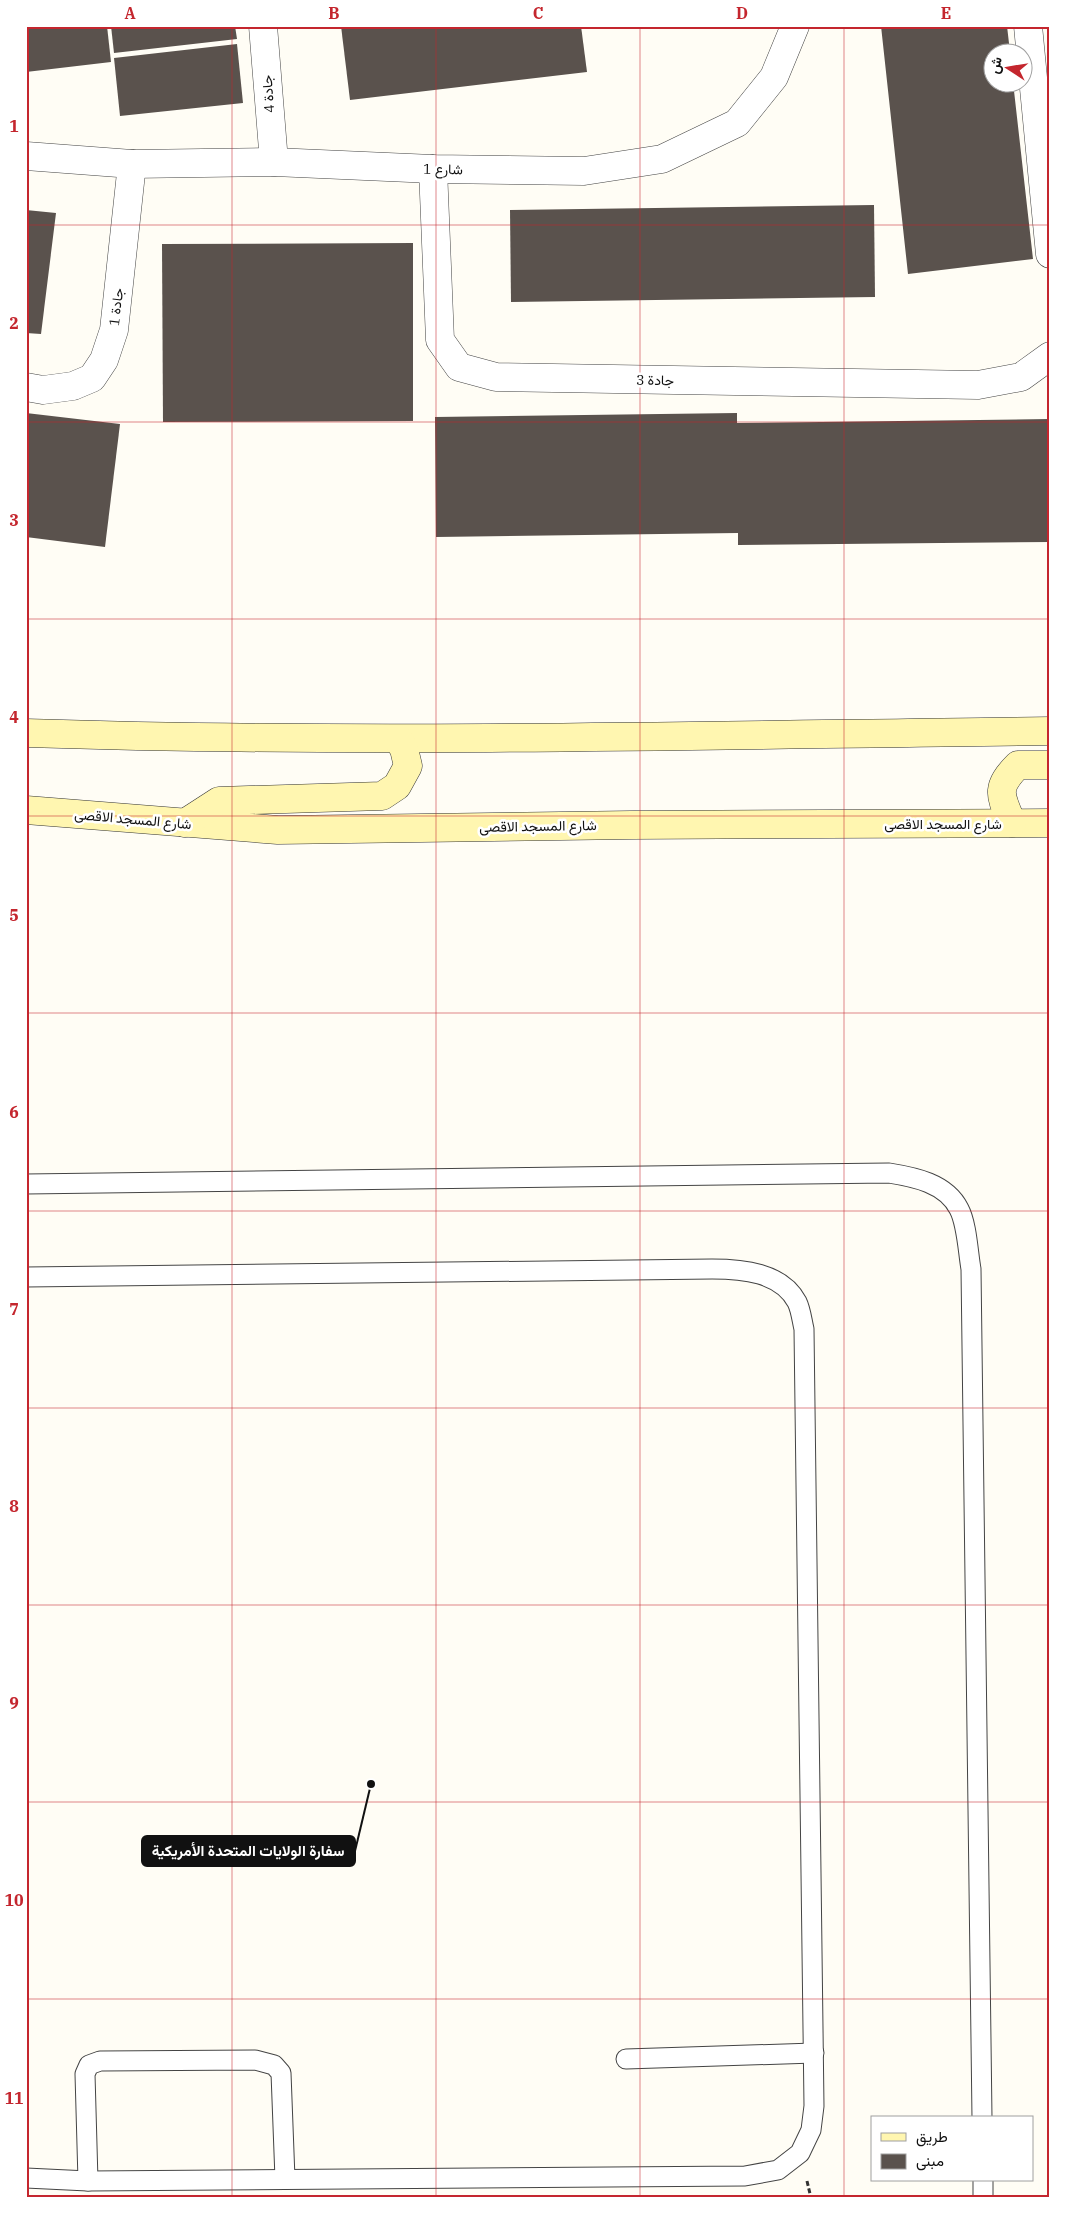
<svg xmlns="http://www.w3.org/2000/svg" width="1076" height="2224" viewBox="0 0 1076 2224" font-family="'IBM Plex Serif',Vazirmatn,serif">
  <style>
    .building { fill: #5a524d }
    .lines { fill: none; stroke-linecap: round; stroke-linejoin: round }
    .service-casing { stroke: #444; stroke-width: 21 }
    .minor-casing { stroke: #444; stroke-width: 29 }
    .secondary-casing { stroke: #333; stroke-width: 29 }
    .path { stroke: #333; stroke-width: 3; stroke-dasharray: 5 2.5; stroke-linecap: butt }
    .service { stroke: #fff; stroke-width: 19 }
    .minor { stroke: #fff; stroke-width: 28 }
    .secondary { stroke: #fff6b0; stroke-width: 28 }
    .grid { fill: none; stroke: #c4262e; stroke-width: 1; stroke-opacity: 0.55 }
    .labels { text-anchor: middle; stroke-width: 5; stroke-linejoin: round; paint-order: stroke }
    .street-label { font-size: 14px; fill: #111; stroke: #fff }
    .leader { fill: none; stroke: #111; stroke-width: 2 }
    .callout-dot { fill: #111; stroke: #fff; stroke-width: 2 }
    .callout { fill: #111; stroke: #111; stroke-width: 2 }
    .callout-label { font-size: 15px; text-anchor: middle; font-weight: bold; fill: #fff }
    .neatline { fill: none; stroke: #c4262e; stroke-width: 2 }
    .grid-label { font-size: 16px; text-anchor: middle; font-weight: bold; fill: #c4262e }
  </style>
  <rect width="100%" height="100%" fill="#fffdf5"/>
  <g class="building">
    <path d="M26,26H107L111,62L26,72Z"/>
    <path d="M111,26H235L237,39L114,53Z"/>
    <path d="M341,26H581L587,72L350,100Z"/>
    <path d="M881,26H1007L1010,52H994V82H1013L1033,259L908,274Z"/>
    <path d="M237,44L243,103L120,116L114,58Z"/>
    <path d="M874,205L875,297L511,302L510,210Z"/>
    <path d="M26,210L56,213L41,334L26,333Z"/>
    <path d="M413,243V421L163,422L162,244Z"/>
    <path d="M26,413L120,424L105,547L26,537Z"/>
    <path d="M737,413V423L1050,419V542L738,545V533L436,537L435,417Z"/>
  </g>
  <g class="lines">
    <defs>
      <g id="service">
        <path d="M26,1184L889,1173C914,1177 946,1183 959,1209C967,1224 968,1252 971,1269L982,2118"/>
        <path d="M26,1277L712,1269C742,1269 781,1272 797,1302C801,1310 802,1321 804,1329L814,2106L811,2130L800,2153L778,2170L745,2176L88,2181L26,2178"/>
        <path d="M626,2059L814,2053"/>
        <path d="M983,2180V2198"/>
        <path d="M88,2181L85,2074L89,2065L100,2061L255,2060L274,2065L281,2073L285,2179"/>
      </g>
      <g id="minor">
        <path d="M263,26L274,162"/>
        <path d="M1028,26L1050,254"/>
        <path d="M26,156L132,164L274,162L433,169L584,171L662,159L737,123L774,77L795,26"/>
        <path d="M433,169L440,340L459,367L496,377L978,385L1021,377L1050,356"/>
        <path d="M26,387L43,390L73,386L92,378L104,360L114,330L132,164"/>
      </g>
      <g id="secondary">
        <path d="M26,733C367,744 709,735 1050,731"/>
        <path d="M26,810L278,830L631,825L1050,823"/>
        <path d="M185,823L219,801L382,796L397,786L408,766L404,749L398,739"/>
        <path d="M1012,823C1000,795 995,788 1018,765H1050"/>
      </g>
    </defs>
    <use href="#service" class="service-casing"/>
    <use href="#minor" class="minor-casing"/>
    <use href="#secondary" class="secondary-casing"/>
    <path class="path" d="M807,2181L811,2198"/>
    <use href="#service" class="service"/>
    <use href="#minor" class="minor"/>
    <use href="#secondary" class="secondary"/>
  </g>
  <path class="grid" d="M232,26V2198M436,26V2198M640,26V2198M844,26V2198M26,225H1050M26,422H1050M26,619H1050M26,816H1050M26,1013H1050M26,1211H1050M26,1408H1050M26,1605H1050M26,1802H1050M26,1999H1050"/>
  <g class="labels">
    <g class="street-label">
      <text transform="translate(268 94) rotate(-94)" y="5">جادة 4</text>
      <text transform="translate(443 169) rotate(1)" y="5">شارع 1</text>
      <text transform="translate(116 307) rotate(-83)" y="5">جادة 1</text>
      <text transform="translate(655 380) rotate(1)" y="5">جادة 3</text>
      <text transform="translate(133 819) rotate(5)" y="5">شارع المسجد الاقصى</text>
      <text x="943" y="829">شارع المسجد الاقصى</text>
      <text transform="translate(538 826) rotate(-1)" y="5">شارع المسجد الاقصى</text>
    </g>
  </g>
  <path class="leader" d="M371 1784L355 1851"/>
  <circle class="callout-dot" cx="371" cy="1784" r="5"/>
  <rect class="callout" x="142" y="1836" width="213" height="30" rx="5"/>
  <g class="callout-label">
    <text x="248" y="1856">سفارة الولايات المتحدة الأمريكية</text>
  </g>
  <rect width="1076" height="2224" fill="none" stroke="#ffffff" stroke-width="55"/>
  <rect x="871" y="2116" width="162" height="65" fill="#ffffff" stroke="#a0a0a0"/>
  <rect x="881" y="2133" width="25" height="8" fill="#fff6b0" stroke="#a0a0a0"/>
  <text x="916" y="2142" font-size="15" fill="#111111">طريق</text>
  <rect x="881" y="2154" width="25" height="15" fill="#5a524d" stroke="#a0a0a0"/>
  <text x="916" y="2166" font-size="15" fill="#111111">مبنى</text>
  <g transform="translate(1008 68) rotate(282)"><circle r="24" fill="#ffffff" stroke="#a0a0a0"/>
  <path d="M0-4L9 19L0 12L-9 19Z" fill="#c4262e"/>
  <text y="-8" font-size="14" font-weight="bold" text-anchor="middle" fill="#111111">ش</text>
  </g>
  <rect x="28" y="28" width="1020" height="2168" class="neatline"/>
  <g class="grid-label">
    <text x="130" y="19">A</text>
    <text x="334" y="19">B</text>
    <text x="538" y="19">C</text>
    <text x="742" y="19">D</text>
    <text x="946" y="19">E</text>
    <text x="14" y="132">1</text>
    <text x="14" y="329">2</text>
    <text x="14" y="526">3</text>
    <text x="14" y="723">4</text>
    <text x="14" y="921">5</text>
    <text x="14" y="1118">6</text>
    <text x="14" y="1315">7</text>
    <text x="14" y="1512">8</text>
    <text x="14" y="1709">9</text>
    <text x="14" y="1906">10</text>
    <text x="14" y="2104">11</text>
  </g>
</svg>
